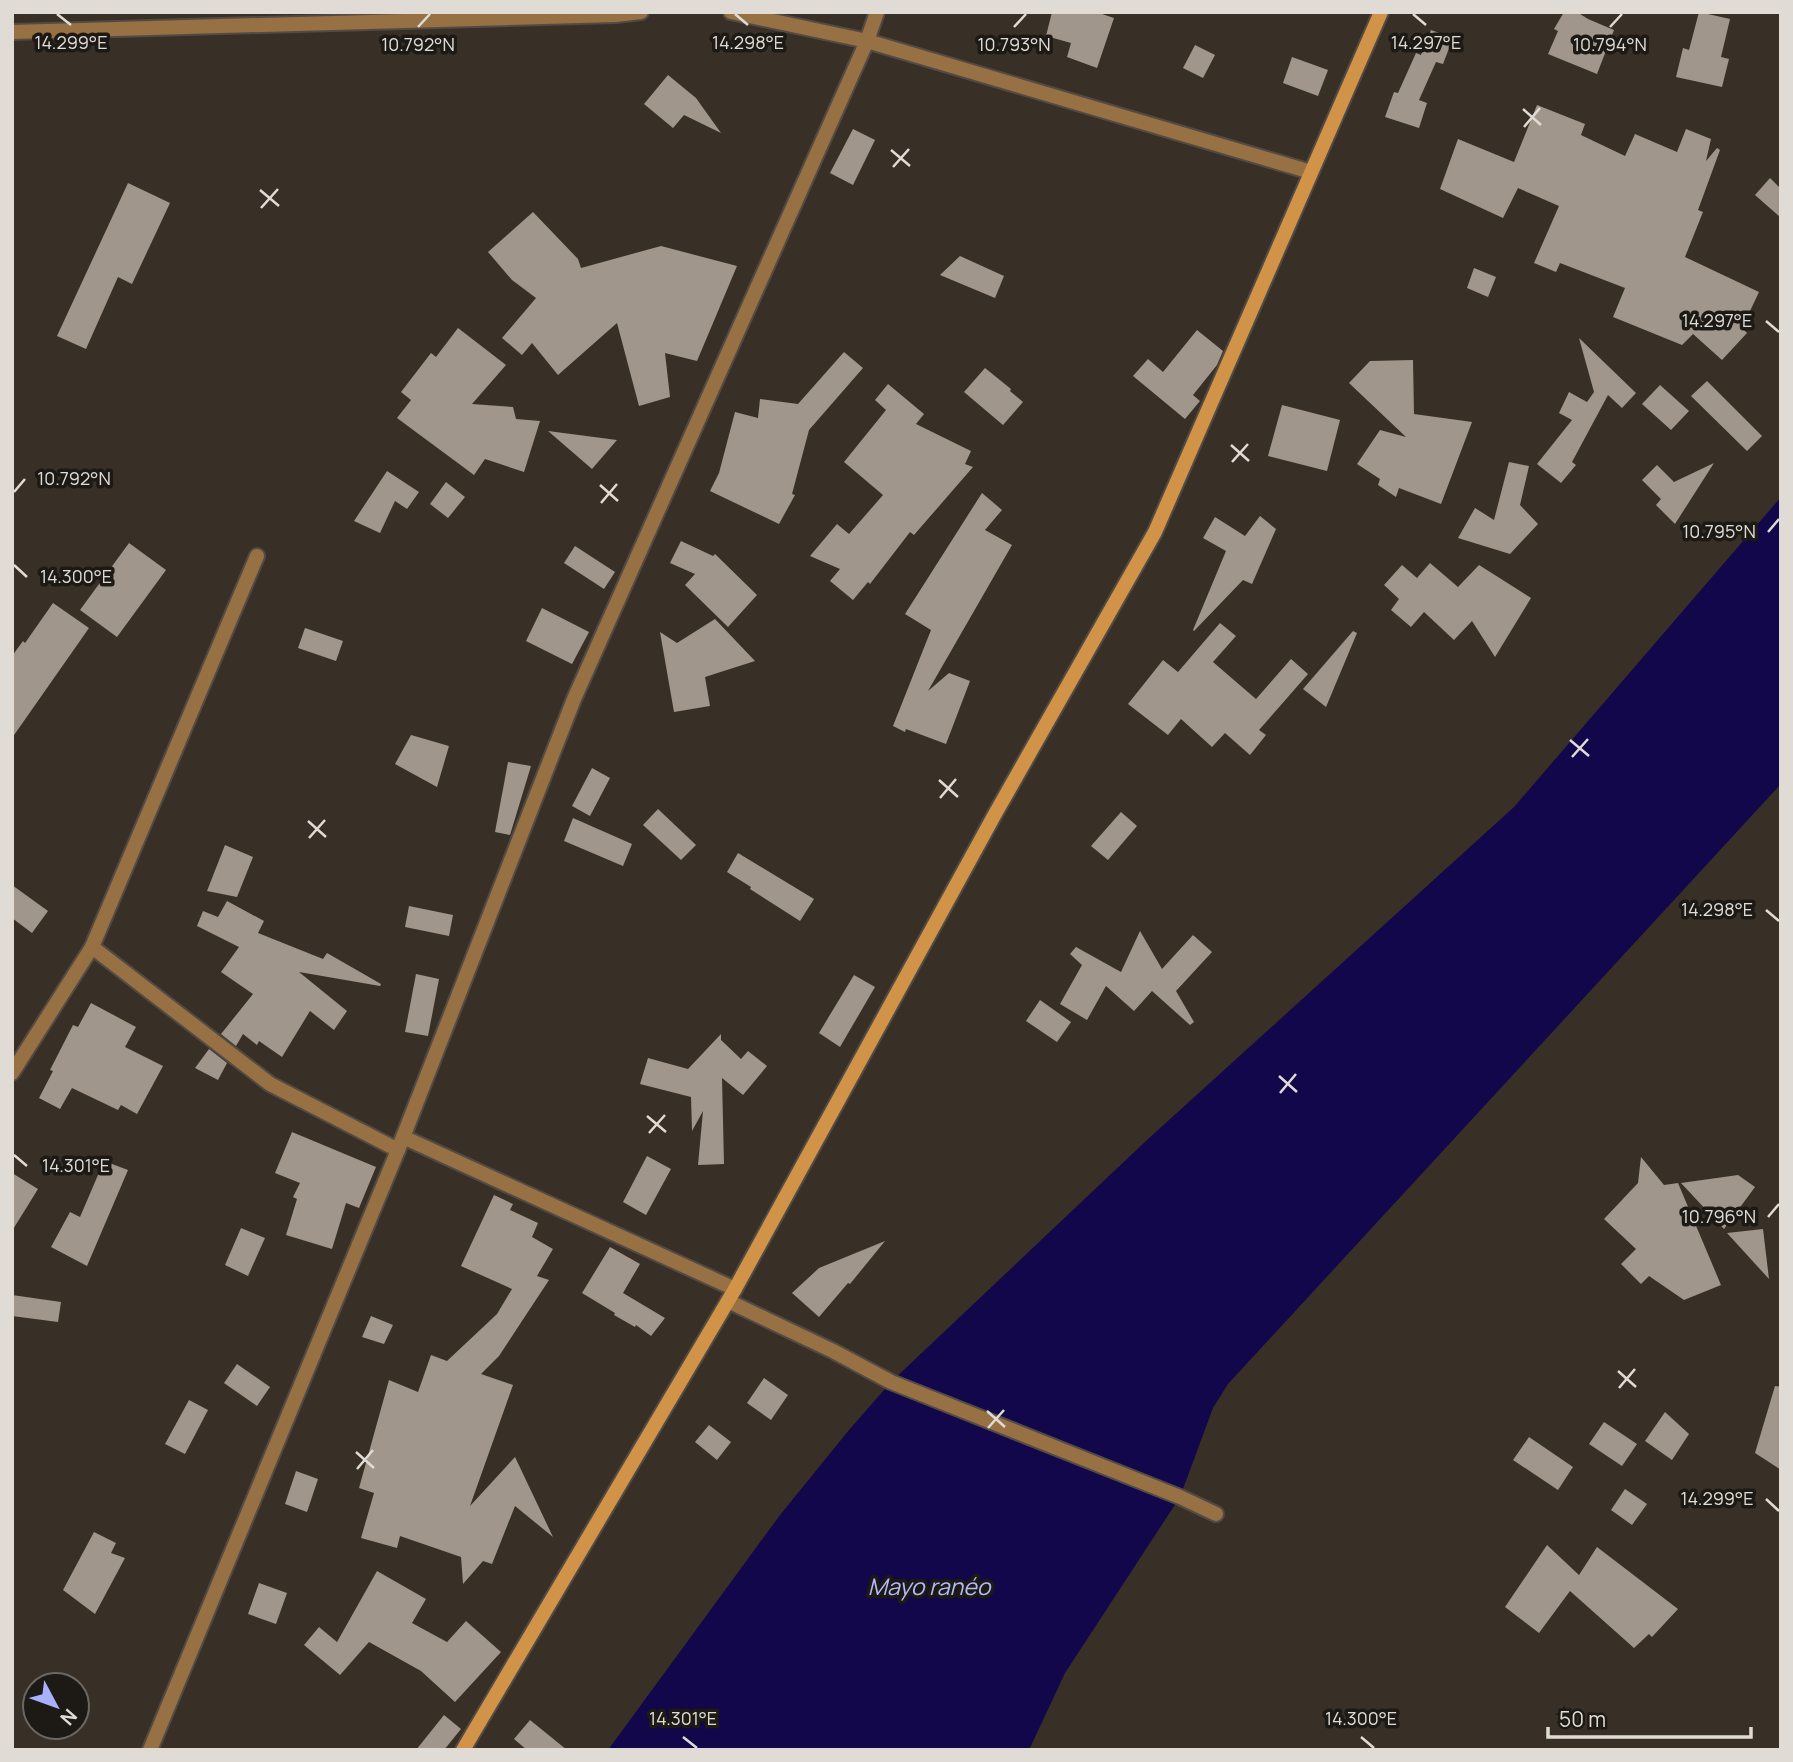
<svg xmlns="http://www.w3.org/2000/svg" width="1793" height="1762" viewBox="0 0 1793 1762" font-family="Manrope,sans-serif">
  <style>
    .water { fill: #12074a }
    .building { fill: #a0968b }
    .lines { fill: none; stroke-linecap: round; stroke-linejoin: round }
    .street-casing { stroke: #534b43; stroke-width: 18 }
    .secondary-casing { stroke: #534b43; stroke-width: 18 }
    .street { stroke: #977044; stroke-width: 14 }
    .secondary { stroke: #d09347; stroke-width: 14 }
    .ticks { fill: none; stroke: #e0dbd5; stroke-width: 2.5 }
    .labels { text-anchor: middle; stroke-width: 7; stroke-linejoin: round; paint-order: stroke }
    .water-label { font-size: 23px; font-style: italic; fill: #b2baf7; stroke: #1d1915 }
    .ticks-label { font-size: 18px; text-anchor: middle; fill: #e0dbd5; stroke: #1d1915; stroke-width: 7; stroke-linejoin: round; paint-order: stroke }
  </style>
  <rect width="100%" height="100%" fill="#383027"/>
  <path class="water" d="M1781,497V784L1228,1384L1213,1408L1180,1497L1065,1673L1029,1750H608L780,1515L849,1430L891,1382L1147,1140L1514,807Z"/>
  <g class="building">
    <path d="M1052,12H1096L1114,18L1097,68L1067,57L1071,43L1046,36Z"/>
    <path d="M1564,12H1577L1588,19L1614,30L1597,74L1548,54L1558,31L1554,29Z"/>
    <path d="M1699,12L1730,19L1721,57L1729,59L1722,87L1676,77L1683,48L1689,50Z"/>
    <path d="M1431,30L1453,38L1443,64L1436,62L1419,100L1427,103L1419,128L1385,117L1394,92L1398,93L1416,53L1421,55Z"/>
    <path d="M1195,45L1215,55L1203,78L1183,68Z"/>
    <path d="M1292,57L1328,70L1318,96L1283,83Z"/>
    <path d="M668,75L696,98L721,133L684,115L673,128L644,104Z"/>
    <path d="M1537,105L1585,124L1581,135L1625,156L1635,134L1677,152L1686,129L1711,139L1706,161L1717,148L1720,150L1698,210L1703,212L1685,257L1759,292L1742,328L1747,333L1722,360L1693,334L1682,345L1613,317L1625,288L1560,263L1556,272L1534,263L1559,206L1518,188L1503,218L1440,189L1458,139L1514,162Z"/>
    <path d="M853,129L875,140L853,185L830,173Z"/>
    <path d="M1770,178L1781,189V218L1755,195Z"/>
    <path d="M128,183L170,203L132,284L118,277L86,349L57,336Z"/>
    <path d="M533,212L578,259L581,268L661,246L737,266L697,361L665,353L670,397L639,406L617,323L558,375L532,343L522,355L502,338L536,298L512,280L488,252Z"/>
    <path d="M960,256L1004,276L995,298L940,275Z"/>
    <path d="M1474,268L1496,277L1488,297L1467,288Z"/>
    <path d="M458,328L506,365L472,404L513,407L516,419L540,421L524,472L485,459L474,475L397,418L411,400L401,392L431,353L436,357Z"/>
    <path d="M1197,330L1223,351L1217,365L1193,395L1200,401L1185,419L1133,376L1148,359L1163,372Z"/>
    <path d="M1579,338L1636,393L1622,408L1608,395L1572,462L1576,465L1561,483L1537,464L1572,420L1559,413L1569,392L1587,402L1594,392Z"/>
    <path d="M844,352L863,368L809,430L792,494L795,495L779,524L710,491L719,473L735,412L758,418L760,399L798,404Z"/>
    <path d="M1413,360L1414,414L1472,422L1441,504L1399,488L1396,497L1378,485L1380,479L1357,464L1380,430L1406,437L1349,383L1370,361Z"/>
    <path d="M985,368L1011,389L1010,391L1023,402L1003,425L964,392Z"/>
    <path d="M1707,381L1762,436L1747,451L1691,396Z"/>
    <path d="M888,384L924,414L916,424L971,451L965,464L973,467L914,535L910,532L870,584L868,582L853,600L830,581L840,569L810,556L837,524L849,534L883,495L844,462L886,410L875,400Z"/>
    <path d="M1660,385L1689,411L1671,430L1642,404Z"/>
    <path d="M1282,405L1340,420L1327,471L1268,456Z"/>
    <path d="M548,431L617,440L592,469Z"/>
    <path d="M1509,462L1529,466L1520,505L1538,524L1510,554L1458,538L1475,508L1494,520Z"/>
    <path d="M1714,463L1675,524L1656,505L1661,499L1642,480L1657,465L1674,482Z"/>
    <path d="M387,471L419,492L407,509L395,501L380,533L354,521Z"/>
    <path d="M446,482L465,497L448,518L430,504Z"/>
    <path d="M982,493L1002,510L985,530L1012,545L928,691L949,673L970,681L946,744L906,729L905,732L893,726L931,630L905,614Z"/>
    <path d="M1260,516L1276,529L1252,584L1243,580L1194,631L1193,630L1226,551L1203,538L1215,517L1245,536Z"/>
    <path d="M681,541L713,556L715,554L757,595L728,627L685,585L695,574L670,563Z"/>
    <path d="M129,543L166,570L117,637L80,610Z"/>
    <path d="M575,546L615,572L604,589L564,563Z"/>
    <path d="M1430,563L1458,587L1479,565L1531,598L1495,657L1472,621L1454,640L1424,612L1411,627L1391,610L1399,599L1384,585L1402,565L1417,578Z"/>
    <path d="M53,603L89,628L12,738V656L23,641L25,643Z"/>
    <path d="M542,608L589,632L572,664L526,641Z"/>
    <path d="M715,619L755,661L705,677L710,706L674,712L660,632L677,643Z"/>
    <path d="M1220,623L1236,636L1213,662L1256,699L1291,659L1308,674L1259,730L1266,735L1250,755L1225,733L1212,747L1181,719L1168,735L1128,704L1163,660L1178,672Z"/>
    <path d="M305,628L343,641L336,661L298,648Z"/>
    <path d="M1353,631L1357,633L1326,707L1303,689Z"/>
    <path d="M411,735L449,746L437,787L395,764Z"/>
    <path d="M508,762L531,766L510,835L495,832Z"/>
    <path d="M592,768L610,778L590,816L572,806Z"/>
    <path d="M658,809L696,845L681,860L643,825Z"/>
    <path d="M1121,812L1137,826L1108,860L1091,846Z"/>
    <path d="M573,818L632,844L623,866L564,841Z"/>
    <path d="M225,845L253,857L237,897L207,891Z"/>
    <path d="M738,853L814,899L800,921L750,889L751,887L727,872Z"/>
    <path d="M12,885L48,911L32,933L12,918Z"/>
    <path d="M227,901L264,921L258,933L323,959L327,953L381,984L380,986L299,972L347,1011L334,1030L310,1011L282,1057L259,1041L257,1045L243,1034L236,1046L221,1034L253,994L221,972L239,947L197,926L203,911L218,917Z"/>
    <path d="M409,906L453,915L449,936L405,927Z"/>
    <path d="M1140,931L1162,969L1193,935L1212,952L1176,991L1194,1022L1190,1025L1152,991L1134,1011L1106,986L1087,1020L1060,1004L1082,965L1070,954L1076,947L1121,972Z"/>
    <path d="M416,974L439,979L428,1036L405,1032Z"/>
    <path d="M854,975L875,987L840,1047L819,1033Z"/>
    <path d="M1040,1000L1071,1022L1057,1042L1026,1021Z"/>
    <path d="M91,1003L136,1027L125,1047L163,1066L137,1114L121,1105L118,1110L72,1088L60,1109L39,1098L53,1071L50,1070L73,1025L78,1027Z"/>
    <path d="M721,1034V1040L741,1059L748,1051L767,1066L743,1095L722,1078L724,1164L698,1165L703,1111L692,1131L691,1097L640,1084L648,1058L688,1069Z"/>
    <path d="M209,1049L227,1063L218,1080L195,1068Z"/>
    <path d="M292,1132L376,1167L359,1208L346,1203L332,1249L286,1235L297,1199L293,1197L300,1183L275,1173Z"/>
    <path d="M647,1156L671,1169L646,1215L623,1202Z"/>
    <path d="M1641,1157L1664,1185L1678,1183L1721,1285L1684,1300L1649,1276L1641,1284L1621,1264L1636,1249L1604,1219L1638,1183Z"/>
    <path d="M104,1161L128,1170L87,1266L51,1247L70,1212L80,1217Z"/>
    <path d="M12,1173L38,1189L12,1231Z"/>
    <path d="M1738,1175L1755,1187L1724,1229L1681,1183Z"/>
    <path d="M494,1195L513,1204L510,1210L538,1223L532,1237L553,1249L537,1276L549,1280L499,1356L481,1374L513,1385L470,1506L515,1457L553,1537L515,1506L492,1564L483,1561L463,1584L461,1557L400,1536L397,1548L361,1538L374,1493L359,1488L389,1380L418,1392L431,1355L447,1361L497,1314L512,1289L461,1266Z"/>
    <path d="M241,1228L265,1238L248,1276L225,1265Z"/>
    <path d="M1763,1229L1769,1279L1727,1233Z"/>
    <path d="M885,1241L850,1284L848,1283L819,1317L792,1293L819,1268Z"/>
    <path d="M610,1247L640,1264L623,1293L665,1318L651,1336L636,1325L635,1327L614,1315L615,1313L582,1293Z"/>
    <path d="M12,1295L61,1302L58,1322L12,1316Z"/>
    <path d="M371,1316L393,1325L384,1344L362,1337Z"/>
    <path d="M237,1364L270,1387L257,1406L224,1383Z"/>
    <path d="M764,1378L788,1395L771,1420L747,1403Z"/>
    <path d="M1775,1386L1781,1387V1470L1755,1453Z"/>
    <path d="M189,1400L208,1410L185,1454L165,1444Z"/>
    <path d="M1665,1412L1689,1434L1672,1460L1645,1441Z"/>
    <path d="M1604,1422L1637,1444L1622,1466L1589,1444Z"/>
    <path d="M709,1425L731,1442L717,1460L695,1442Z"/>
    <path d="M1529,1437L1573,1467L1558,1490L1513,1460Z"/>
    <path d="M296,1471L318,1479L307,1512L285,1504Z"/>
    <path d="M1625,1489L1647,1504L1632,1525L1611,1510Z"/>
    <path d="M94,1532L116,1543L111,1553L125,1558L95,1614L63,1590Z"/>
    <path d="M1547,1545L1579,1575L1597,1547L1678,1609L1652,1637L1649,1634L1634,1648L1570,1591L1539,1633L1505,1607Z"/>
    <path d="M377,1571L426,1599L412,1623L447,1642L466,1621L501,1652L455,1702L421,1671L369,1642L340,1675L304,1645L319,1627L337,1642Z"/>
    <path d="M259,1583L287,1593L276,1624L248,1614Z"/>
    <path d="M444,1715L461,1729L444,1750H416Z"/>
    <path d="M530,1720L567,1750H527L514,1739Z"/>
  </g>
  <g class="lines">
    <defs>
      <g id="street">
        <path d="M731,12L867,41L1311,172"/>
        <path d="M12,32L615,15L641,12"/>
        <path d="M92,947L270,1084L398,1150"/>
        <path d="M12,1073L92,947L257,556"/>
        <path d="M403,1137L735,1289"/>
        <path d="M728,1301L833,1351L891,1382L1180,1497L1216,1514"/>
        <path d="M150,1750L398,1150L574,699L867,41L877,12"/>
      </g>
      <path id="secondary" d="M463,1750L735,1289L995,814L1155,532L1381,12"/>
    </defs>
    <use href="#street" class="street-casing"/>
    <use href="#secondary" class="secondary-casing"/>
    <use href="#street" class="street"/>
    <use href="#secondary" class="secondary"/>
  </g>
  <path class="ticks" d="M57,14L71,25M735,14L748,25M1413,14L1426,25M418,27L430,14M1014,27L1026,14M1610,27L1622,14M1523,109L1541,125M1524,127L1540,108M891,150L910,166M893,167L909,149M260,190L279,206M261,208L278,189M1766,321L1779,332M1231,445L1249,461M1232,462L1248,444M600,485L618,501M14,492L25,479M601,503L617,484M1768,532L1779,519M14,565L27,577M1570,740L1589,756M1572,757L1588,739M939,780L958,797M940,798L956,779M308,821L326,837M309,838L325,820M1766,910L1779,921M1279,1076L1297,1092M1280,1093L1296,1074M647,1116L666,1132M649,1133L665,1115M14,1155L27,1166M1768,1217L1779,1204M1618,1371L1636,1387M1619,1388L1635,1369M987,1411L1005,1427M988,1428L1004,1410M356,1452L374,1468M357,1469L373,1450M1766,1499L1779,1511M683,1737L697,1748M1361,1737L1374,1748"/>
  <g class="labels">
    <g class="water-label">
      <text x="929" y="1595">Mayo ranéo</text>
    </g>
  </g>
  <g class="ticks-label">
    <text x="71" y="49">14.299°E</text>
    <text x="748" y="49">14.298°E</text>
    <text x="1426" y="49">14.297°E</text>
    <text x="1014" y="51">10.793°N</text>
    <text x="418" y="51">10.792°N</text>
    <text x="1610" y="51">10.794°N</text>
    <text x="1717" y="327">14.297°E</text>
    <text x="74" y="485">10.792°N</text>
    <text x="1719" y="538">10.795°N</text>
    <text x="76" y="583">14.300°E</text>
    <text x="1717" y="916">14.298°E</text>
    <text x="76" y="1172">14.301°E</text>
    <text x="1719" y="1223">10.796°N</text>
    <text x="1717" y="1505">14.299°E</text>
    <text x="683" y="1725">14.301°E</text>
    <text x="1361" y="1725">14.300°E</text>
  </g>
  <rect width="1793" height="1762" fill="none" stroke="#e0dbd5" stroke-width="28"/>
  <g transform="translate(56 1706) rotate(131)"><circle r="33" fill="#1d1915" stroke="#6b6762" stroke-width="2"/>
  <path d="M0-5L12 26L0 18L-12 26Z" fill="#a7b1fc"/>
  <text y="-10" font-size="19" font-weight="bold" text-anchor="middle" fill="#e0dbd5">N</text>
  </g>
  <path d="M1548 1727v10h203v-10" fill="none" stroke="#e0dbd5" stroke-width="3.5"/>
  <text x="1559" y="1727" font-size="21" fill="#e0dbd5" stroke="#1d1915" stroke-width="5" paint-order="stroke">50 m</text>
</svg>
